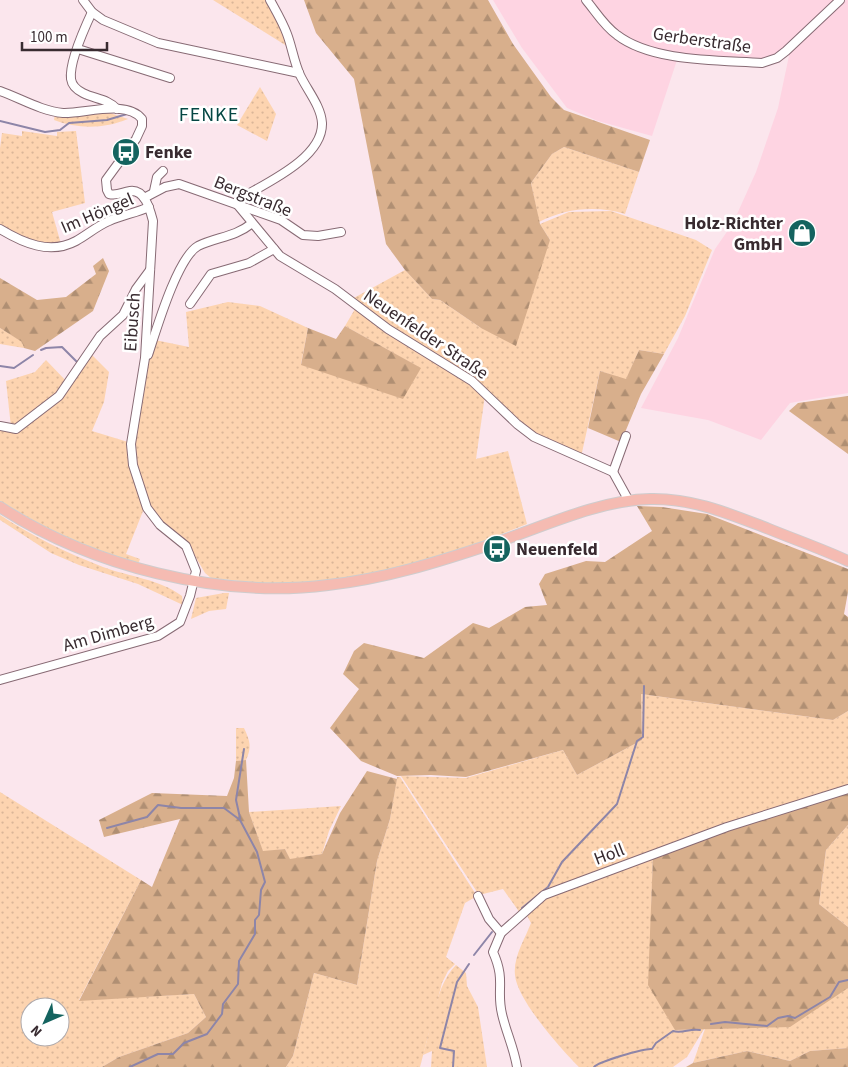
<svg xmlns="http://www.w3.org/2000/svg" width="848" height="1067" viewBox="0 0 848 1067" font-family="'Source Sans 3',sans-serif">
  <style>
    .built { fill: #fed4e2 }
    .grass { fill: url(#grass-dots); fill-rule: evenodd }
    .forest { fill: url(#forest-firs) }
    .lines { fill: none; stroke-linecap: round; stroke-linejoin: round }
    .stream { stroke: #8d85a8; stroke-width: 2 }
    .minor-casing { stroke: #876a74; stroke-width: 10 }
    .major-casing { stroke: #cfcccd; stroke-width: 12 }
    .minor { stroke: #fff; stroke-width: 8 }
    .major { stroke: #f5bbb2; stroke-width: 10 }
    .labels { text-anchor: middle; stroke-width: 5; stroke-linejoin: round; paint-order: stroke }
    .street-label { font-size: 18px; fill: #382b30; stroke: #fff }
    .poi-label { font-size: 18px; font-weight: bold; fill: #382b30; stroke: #fff; text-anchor: start }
    .quarter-label { font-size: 20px; letter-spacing: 1px; fill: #054744; stroke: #fff }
  </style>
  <defs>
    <pattern id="grass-dots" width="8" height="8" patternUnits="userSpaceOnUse" patternTransform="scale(1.25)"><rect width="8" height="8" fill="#fdd4b0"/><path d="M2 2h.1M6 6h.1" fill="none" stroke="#dab698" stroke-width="1.8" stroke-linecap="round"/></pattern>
    <pattern id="forest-firs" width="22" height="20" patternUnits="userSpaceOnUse" patternTransform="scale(1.25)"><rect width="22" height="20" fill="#d8af8c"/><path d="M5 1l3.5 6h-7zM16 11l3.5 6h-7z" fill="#b08f73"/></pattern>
  </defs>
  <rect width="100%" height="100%" fill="#fbe6ed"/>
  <path class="built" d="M493,0H848V393L790,403L761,440L708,420L641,408L678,338L715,249L733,223L756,172L778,108L790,51L767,58H734L679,54L652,136L598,121L567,108L522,48Z"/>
  <g class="grass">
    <path d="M213,0H269L290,48Z"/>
    <path d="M260,87L276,114L267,141L237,125Z"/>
    <path d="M104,111L128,119C104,129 78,129 54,120L55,114Z"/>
    <path d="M22,131L57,136V132L76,131L85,203L52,212L61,244H40L0,227V148L2,133L22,136Z"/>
    <path d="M564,147L639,172L625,214C597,205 565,208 539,222L531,183L552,154Z"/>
    <path d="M611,211L696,240L712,250L685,316L664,354L639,350L626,380L600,371L581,457L538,437L516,422L481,385L372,317L352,299L405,270L432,299L440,300L481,328L550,240L540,224L569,212Z"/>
    <path d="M228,302L260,306L308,328L301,364L420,368L345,326L355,309L460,375L485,395L476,459L508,451L527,524L464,549L370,576L326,583H262L211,578L205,573L188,544L161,524L149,507L134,465L133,444L147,364L155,340L189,347L186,312Z"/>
    <path d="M0,328L23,342L24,348L0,344Z"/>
    <path d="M91,354L109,372L104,402L92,431L128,442L145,506L126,554L140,559L138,564L72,543L0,501V428L16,430L60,397Z"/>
    <path d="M46,360L68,383L31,418L11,427L6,381L35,372Z"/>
    <path d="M0,515C32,536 67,553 103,567C130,577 159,579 182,596L183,605L138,584L79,565L51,553L0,520Z"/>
    <path d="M224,593H229L226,609L209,611L191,619L196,598Z"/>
    <path d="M641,694L833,720L848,711V786L543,892L520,913L503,889L479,895L401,776L466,778L563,750L577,775L642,740Z"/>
    <path d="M236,728H244C250,741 252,747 246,760L236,761Z"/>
    <path d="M397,777H400L477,896L465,903L446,957L455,964L448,971L442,983L420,1067H286L293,1056L314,973L357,985L377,861L390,819Z"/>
    <path d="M0,792L141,880L79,1000L194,994L206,1017L188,1033L119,1057L102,1067H0ZM30,1007H60V1037H30Z"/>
    <path d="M341,806L329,831L322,854L290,860L285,849L263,852L249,812Z"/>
    <path d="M848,825V927L819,904L826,850Z"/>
    <path d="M653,855L651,913L675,1030L704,1029L687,1057L673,1067H579C561,1049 517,1000 515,975C513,957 525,939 531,923L525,912L550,896Z"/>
    <path d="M456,965L466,973L467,986L478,1007L487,1067H431L432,1051L423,1055C431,1029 436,984 456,965Z"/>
    <path d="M848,988V1048L810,1051L790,1061L747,1051L693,1063L705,1029L730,1028L837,994Z"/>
  </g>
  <g class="forest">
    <path d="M304,0H488L513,44L551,97L564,110L650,140L639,172L564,147L552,154L531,183L540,224L550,240L516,346L481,328L440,300L432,299L405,270L386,244L354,79L316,33Z"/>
    <path d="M103,258L109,271L93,311L35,351L24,348L22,342L0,328V278L37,300L66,297L96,274L93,266Z"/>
    <path d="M345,326L421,368L403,399L301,365L308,328L336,339Z"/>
    <path d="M639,350L664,354L641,394L621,442L588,428L600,371L626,379Z"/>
    <path d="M848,396V454L789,411L798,403Z"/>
    <path d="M637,506L662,507L707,514L848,569V592L844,614L848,617V711L833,720L641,694L642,740L577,775L563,750L466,777L431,775L397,776L361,761L330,728L359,689L343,674L354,651L364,643L424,658L473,623L489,628L525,607L547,605L539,584L545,574L586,561L605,562L652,531Z"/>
    <path d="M246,760L249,812L263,851L285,849L290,859L322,854L340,813L367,771L397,779L390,819L377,861L357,985L314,973L293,1056L286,1067H102L119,1057L188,1033L206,1017L194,994L79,1001L141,880L152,887L180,819L104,837L99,820L152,793L227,796L234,778L236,761Z"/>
    <path d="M848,791V825L826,850L819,904L848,927V988L790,1027L675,1030L648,985L653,855Z"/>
    <path d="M848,1048V1067H686L693,1063L747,1051L790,1061L810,1051Z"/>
  </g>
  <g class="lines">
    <g class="stream">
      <path d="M0,121L45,132L60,130L69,123L107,120L127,114"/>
      <path d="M41,350L46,348L62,347L79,364"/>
      <path d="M0,366L14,368L33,355"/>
      <path d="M240,818L236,800L244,749"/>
      <path d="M107,828L147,817L158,805L181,808H224L240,820L257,852L265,882L261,890L259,915L255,920V934L239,961L238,984L223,1004L222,1014L207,1034L184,1043L173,1054H158L130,1067"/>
      <path d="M522,908L548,887L562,862L617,804L637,741L643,737L644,686"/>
      <path d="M474,955L492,932"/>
      <path d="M711,1024L725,1022L767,1026L778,1018L788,1016L795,1018L830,997L839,982L848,980"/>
      <path d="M453,1067L454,1051L440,1048L457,982L469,964"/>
      <path d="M594,1067C598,1062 644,1048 652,1049L656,1043L673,1031C682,1034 690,1028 700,1030"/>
    </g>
    <defs>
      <g id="minor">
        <path d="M83,0L92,12L103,20L158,43L299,73"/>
        <path d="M586,0C596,12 604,26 617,35C652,62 718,60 762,63L777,58L786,51L840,0"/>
        <path d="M92,12C85,27 69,63 71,79C72,86 77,90 83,93C95,99 108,99 117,109"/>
        <path d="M78,49L170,78"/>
        <path d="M0,91C20,98 41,111 63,113C84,114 127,99 142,119V126L136,139L106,180L107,190L109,194C118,196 122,192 130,191C145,189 150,210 153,221L145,358L131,444L133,465L147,508L160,525L186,546L196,571L190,596L180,622L158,636L0,680"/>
        <path d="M154,191L157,177L163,171"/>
        <path d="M144,198L165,187L179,184L281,220L303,235L318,236L341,232"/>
        <path d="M236,203L280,256L335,289L388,329L472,381L517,424L534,437L613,472L629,501"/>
        <path d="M236,203L241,198C266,183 323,158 322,123C321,106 307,90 300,75C294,62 292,47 287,34C283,23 276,11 270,0"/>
        <path d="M0,229C23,243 50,255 76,241C87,235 97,226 109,221C122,215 136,213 149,207"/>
        <path d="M190,304L211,274L249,263L274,249"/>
        <path d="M148,355C156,331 177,258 198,246C216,237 235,237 251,224"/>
        <path d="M0,426L16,429L59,396L100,336L123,315L136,289L150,270"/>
        <path d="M613,472L626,436"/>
        <path d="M478,896L489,919L501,933"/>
        <path d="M517,1067C514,1048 506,1032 502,1014C496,989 506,981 493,952L501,933L544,895L727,827L848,789"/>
      </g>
      <path id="major" d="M0,507C91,566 220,599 328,585C384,579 438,562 492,544C540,528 598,500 650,499C693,498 730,514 769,529C796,540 822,549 848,561"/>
    </defs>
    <use href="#minor" class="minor-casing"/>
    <use href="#major" class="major-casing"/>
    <use href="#minor" class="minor"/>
    <use href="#major" class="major"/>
  </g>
  <defs>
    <symbol id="bus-disc" viewBox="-11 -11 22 22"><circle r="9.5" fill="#14635f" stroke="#fff"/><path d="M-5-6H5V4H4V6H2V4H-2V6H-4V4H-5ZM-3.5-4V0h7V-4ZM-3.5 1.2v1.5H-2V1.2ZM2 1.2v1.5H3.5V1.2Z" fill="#fff"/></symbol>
    <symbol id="shop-disc" viewBox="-11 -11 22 22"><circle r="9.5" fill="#14635f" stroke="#fff"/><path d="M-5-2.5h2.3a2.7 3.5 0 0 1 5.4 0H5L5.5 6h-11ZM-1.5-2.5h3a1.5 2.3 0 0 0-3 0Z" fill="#fff"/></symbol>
  </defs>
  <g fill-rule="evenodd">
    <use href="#bus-disc" x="110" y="136" width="32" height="32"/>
    <use href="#shop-disc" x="786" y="217" width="32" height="32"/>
    <use href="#bus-disc" x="481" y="533" width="32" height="32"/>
  </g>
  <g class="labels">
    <g class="street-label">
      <text transform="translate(702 40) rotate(8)" y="6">Gerberstraße</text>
      <text transform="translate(253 196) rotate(22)" y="6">Bergstraße</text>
      <text transform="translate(97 213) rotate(-23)" y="6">Im Höngel</text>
      <text transform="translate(132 322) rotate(-86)" y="6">Eibusch</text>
      <text transform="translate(426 334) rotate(34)" y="6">Neuenfelder Straße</text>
      <text transform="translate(108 633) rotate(-16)" y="6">Am Dimberg</text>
      <text transform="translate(609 854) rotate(-21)" y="6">Holl</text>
    </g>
    <g class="poi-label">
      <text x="145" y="158">Fenke</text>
      <text x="783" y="229" text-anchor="end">Holz-Richter<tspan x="783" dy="21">GmbH</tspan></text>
      <text x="516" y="555">Neuenfeld</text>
    </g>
    <g class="quarter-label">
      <text x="209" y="121">FENKE</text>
    </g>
  </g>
  <g transform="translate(45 1022) rotate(225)"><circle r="24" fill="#ffffff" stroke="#afaaac"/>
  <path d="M0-4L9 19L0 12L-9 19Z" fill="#14635f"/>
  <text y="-8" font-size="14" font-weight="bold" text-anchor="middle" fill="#382b30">N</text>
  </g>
  <path d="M22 42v8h85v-8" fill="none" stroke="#382b30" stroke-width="2.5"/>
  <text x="30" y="42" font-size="15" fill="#382b30" stroke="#ffffff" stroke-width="4" paint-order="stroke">100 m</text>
</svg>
